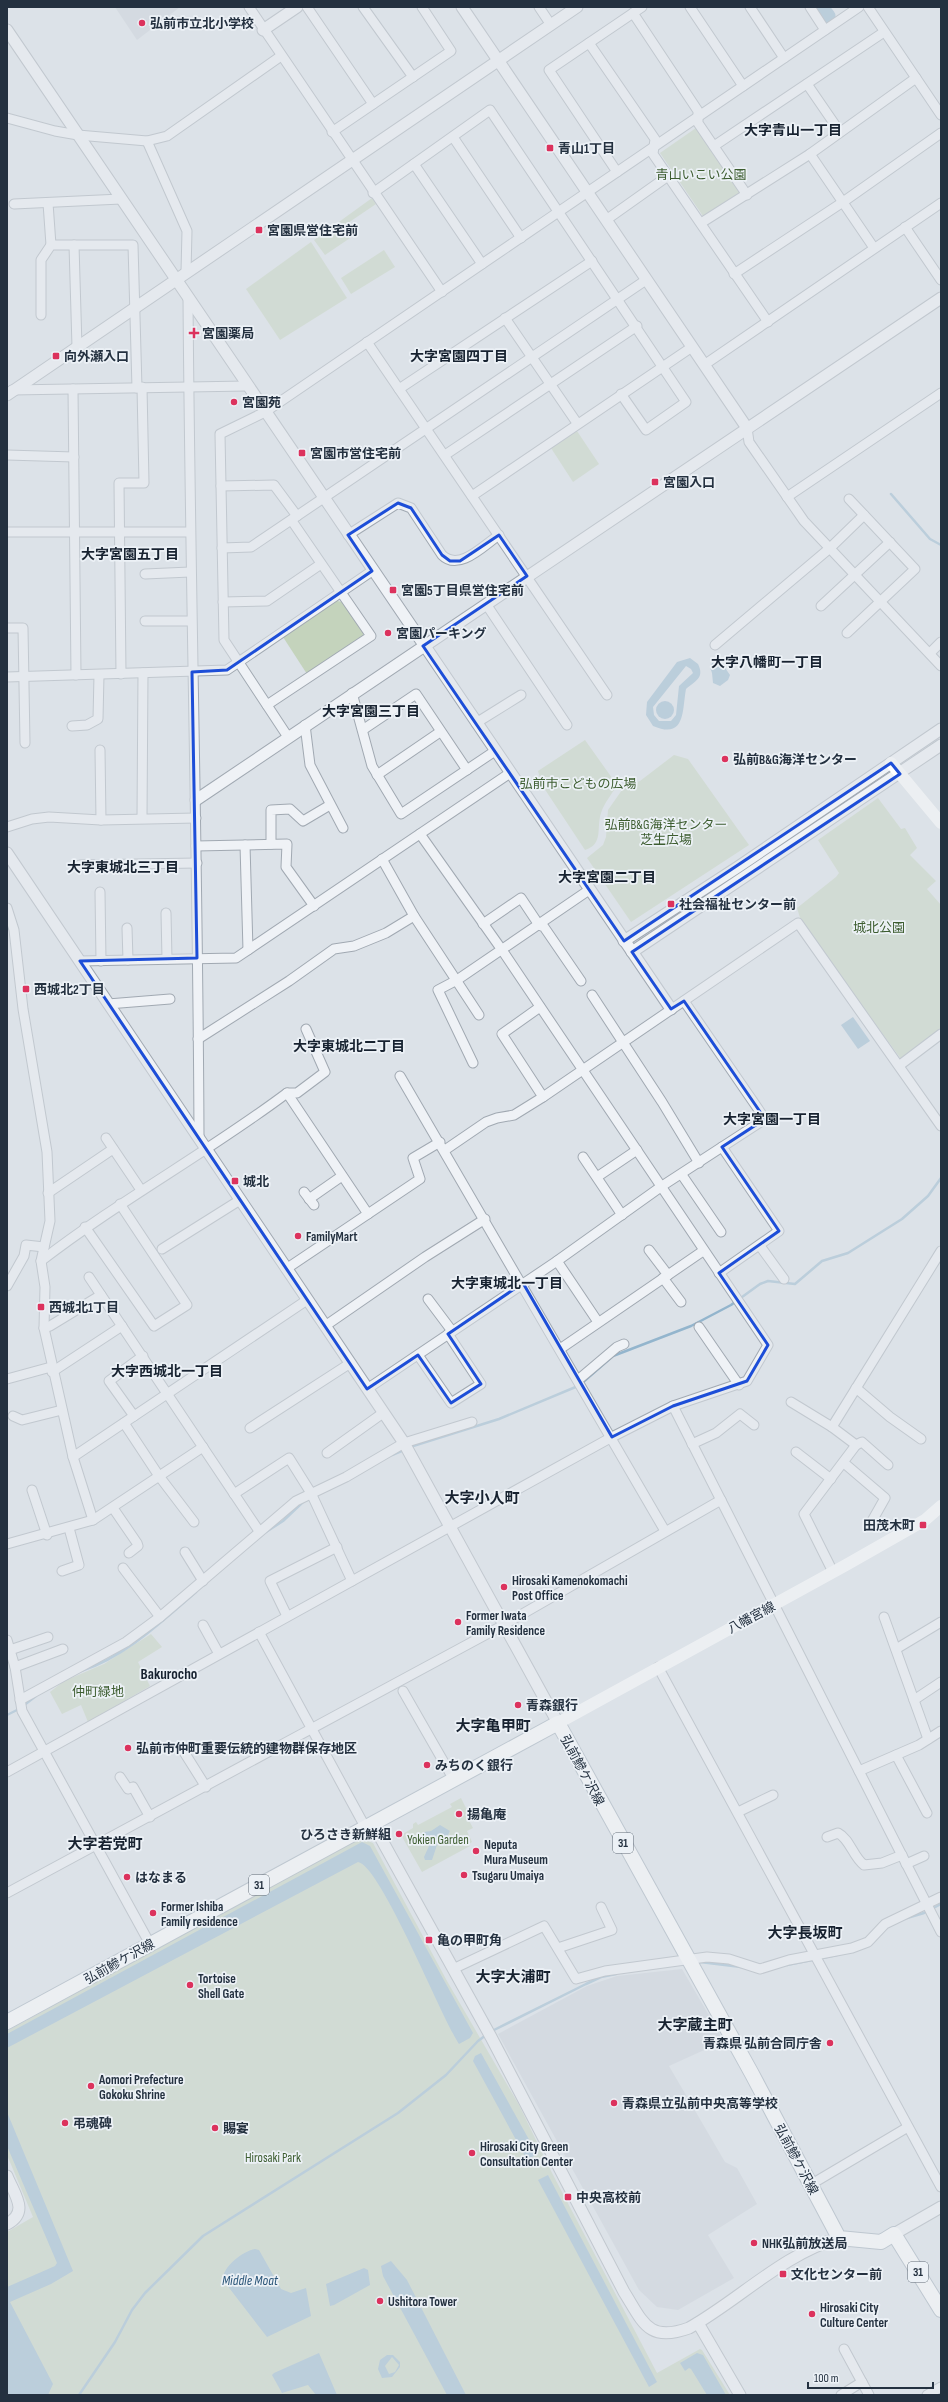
<svg xmlns="http://www.w3.org/2000/svg" width="948" height="2402" viewBox="0 0 948 2402" font-family="'Sofia Sans Condensed','Noto Sans JP',sans-serif">
  <style>
    .built { fill: #cad1da }
    .green { fill: #c4d3bc }
    .water { fill: #93b5cd; fill-rule: evenodd }
    .lines { fill: none; stroke-linecap: round; stroke-linejoin: round }
    .stream { stroke: #93b5cd; stroke-width: 2.5 }
    .river { stroke: #93b5cd; stroke-width: 15 }
    .minor-casing { stroke: #a1a9b2; stroke-width: 11 }
    .tertiary-casing { stroke: #a1a9b2; stroke-width: 13 }
    .primary-casing { stroke: #9aa8b5; stroke-width: 16 }
    .minor { stroke: #eff2f6; stroke-width: 9 }
    .tertiary { stroke: #eff2f6; stroke-width: 11 }
    .secondary { stroke: #fff; stroke-width: 12 }
    .primary { stroke: #fff; stroke-width: 14 }
    .marked { fill: none; stroke: #1d4ed8; stroke-width: 3; stroke-linejoin: round }
    .poi-dot { fill: #dc325d; stroke: #ecf1f6; stroke-width: 1.5 }
    .labels { text-anchor: middle; stroke-width: 3.5; stroke-linejoin: round; paint-order: stroke }
    .shield { fill: #ecf1f6; stroke: #606b77; stroke-width: 1 }
    .shield-label { font-size: 12px; font-weight: bold; fill: #243140 }
    .poi-label { font-size: 13px; font-weight: bold; fill: #243140; stroke: #ecf1f6; text-anchor: start }
    .park-label { font-size: 13px; fill: #3d5d30; stroke: #ecf1f6 }
    .street-label { font-size: 13px; fill: #243140; stroke: #ecf1f6 }
    .neighbourhood-label { font-size: 14px; font-weight: bold; fill: #172230; stroke: #ecf1f6 }
    .water-label { font-size: 14px; font-style: italic; fill: #2a5578; stroke: #ecf1f6 }
    .quarter-label { font-size: 15px; font-weight: bold; fill: #172230; stroke: #ecf1f6 }
  </style>
  <rect width="100%" height="100%" fill="#dce2e8"/>
  <g class="built">
    <path d="M115,7H180L137,40Z"/>
    <path d="M682,1969L724,2041L669,2066L725,2162L737,2168L757,2204L708,2235L734,2278L678,2310L657,2307L639,2290L498,2034L587,1986L617,1976Z"/>
  </g>
  <g class="green">
    <path d="M696,128L742,195L705,219L660,153Z"/>
    <path d="M372,198L376,204L348,223L356,234L325,255L314,240Z"/>
    <path d="M311,242L347,298L280,340L246,289Z"/>
    <path d="M384,250L395,267L351,294L341,278Z"/>
    <path d="M577,431L599,464L573,482L551,448Z"/>
    <path d="M337,601L343,602L364,633L362,637L307,674L283,637Z"/>
    <path d="M585,740L617,785C612,794 604,803 601,813C596,828 604,844 585,850L542,785L538,771Z"/>
    <path d="M674,755L688,759L749,845L631,922L587,858L603,845L606,837L608,810L622,790L627,785L640,781Z"/>
    <path d="M878,798L901,829L905,828L917,848L910,855L936,881L927,889L941,905V1029L901,1059L802,924L797,908L836,877L839,873L818,840Z"/>
    <path d="M151,1634L162,1647L138,1662L150,1686L88,1722L81,1705L62,1714L50,1692L64,1681L104,1664Z"/>
    <path d="M461,1798L469,1814L466,1815L473,1828L467,1831L472,1842L469,1844L470,1846L422,1872L401,1835L413,1828V1824L416,1822L418,1825L452,1807L450,1804Z"/>
    <path d="M360,1838L373,1843L447,1981L519,2105L551,2171L657,2373L700,2349L702,2350L730,2395H7V2232L33,2217L7,2155V2031Z"/>
  </g>
  <g class="water">
    <path d="M690,658L698,664C705,678 695,681 686,689C682,710 686,740 653,726L646,715L647,702L677,662ZM686,666L691,669L693,673L679,686L676,715L671,721H659L654,715L653,707Z"/>
    <path d="M714,660L721,662L730,675L728,680L720,686L713,683L712,673L710,667Z"/>
    <circle cx="665" cy="710" r="9"/>
    <path d="M853,1017L870,1041L858,1049L841,1025Z"/>
    <path d="M440,1825L450,1831L448,1835L451,1841L447,1845H437L432,1860H425L424,1857L429,1846L428,1840L421,1834L424,1832L431,1831Z"/>
    <path d="M362,1842L370,1846L473,2033L470,2038L459,2044C441,2017 381,1866 358,1862L7,2048V2034Z"/>
    <path d="M481,2053L537,2154L527,2160L473,2061L475,2056Z"/>
    <path d="M7,2112L73,2271L51,2284L10,2302L53,2384L48,2395H7V2287L55,2266L57,2263L7,2146Z"/>
    <path d="M548,2175L657,2382L649,2387L538,2180Z"/>
    <path d="M255,2249L259,2250L281,2289L291,2293L306,2288L311,2316L267,2337L223,2280C222,2267 243,2251 255,2249Z"/>
    <path d="M391,2261L407,2280L466,2395H447L383,2276L381,2266Z"/>
    <path d="M364,2268L368,2270L370,2285L334,2305L330,2306L326,2284Z"/>
    <path d="M319,2353L337,2395H316L308,2385L282,2393L272,2375L274,2373Z"/>
    <path d="M697,2353L703,2355L726,2395H707L691,2369L689,2368L685,2371L680,2363Z"/>
    <path d="M387,2355H393L400,2362V2367L392,2377L382,2378L378,2369L380,2360ZM392,2357L399,2365L395,2372L389,2374L385,2366Z"/>
  </g>
  <g class="lines">
    <g class="stream">
      <path d="M891,494L930,539L941,545"/>
      <path d="M582,1383L613,1356L691,1326L731,1305L760,1284L768,1281L795,1284L822,1261L848,1253L902,1219L928,1196L941,1178"/>
      <path d="M410,1447L499,1419L578,1386"/>
      <path d="M392,1455L404,1450"/>
      <path d="M266,1532L283,1521L303,1502"/>
      <path d="M81,1671C125,1657 161,1622 196,1592"/>
      <path d="M23,1706L36,1696"/>
      <path d="M7,1715L19,1709"/>
      <path d="M907,1918L924,1913L941,1904"/>
      <path d="M700,1962L741,1967"/>
      <path d="M787,1965L837,1955"/>
      <path d="M492,2031L586,1984L601,1977L616,1974"/>
      <path d="M79,2395L115,2342L132,2310L145,2293L203,2236L398,2113L446,2075L478,2041L486,2035"/>
    </g>
    <path class="river" d="M821,7L828,16"/>
    <defs>
      <g id="minor">
        <path d="M249,7L442,292"/>
        <path d="M307,7L373,104"/>
        <path d="M363,7L413,77"/>
        <path d="M539,7L551,25"/>
        <path d="M690,7L743,86"/>
        <path d="M750,7L784,58"/>
        <path d="M810,7L825,30"/>
        <path d="M868,7L941,115"/>
        <path d="M633,13L698,111V123L747,195"/>
        <path d="M589,43L655,139L653,154L768,322"/>
        <path d="M807,84L840,132"/>
        <path d="M7,118L55,131L78,135L147,141L167,136L281,56"/>
        <path d="M332,132L451,51L422,7"/>
        <path d="M453,137L521,238"/>
        <path d="M147,141L187,231L186,272"/>
        <path d="M714,146L884,32"/>
        <path d="M810,154L874,248"/>
        <path d="M414,164L482,264"/>
        <path d="M617,172L549,70L642,7"/>
        <path d="M373,193L490,110L686,402L646,430L621,394"/>
        <path d="M48,203L51,245"/>
        <path d="M14,204L121,199"/>
        <path d="M606,220L668,176"/>
        <path d="M701,223L810,154L916,78"/>
        <path d="M905,227L941,280"/>
        <path d="M74,245L77,347"/>
        <path d="M734,274L843,202L941,133"/>
        <path d="M188,297C190,578 198,858 199,1138"/>
        <path d="M41,315V260L51,245H133L137,388"/>
        <path d="M505,318L577,423"/>
        <path d="M367,342L607,695"/>
        <path d="M704,365L941,203"/>
        <path d="M73,389L76,675"/>
        <path d="M399,389L592,261"/>
        <path d="M12,390L247,386"/>
        <path d="M747,428L749,442L804,521L941,666"/>
        <path d="M7,455L74,457"/>
        <path d="M445,455L637,326"/>
        <path d="M221,486L274,485L297,516"/>
        <path d="M472,496L692,347"/>
        <path d="M787,497L941,393"/>
        <path d="M7,532H189"/>
        <path d="M348,535L398,503L411,508L442,555C459,572 484,545 499,535"/>
        <path d="M222,548L251,547L646,280"/>
        <path d="M145,574L190,572"/>
        <path d="M223,602L267,601L321,564"/>
        <path d="M486,604L567,725"/>
        <path d="M821,606L890,542"/>
        <path d="M145,621H191"/>
        <path d="M7,628H23L25,743"/>
        <path d="M847,633L915,569L849,499"/>
        <path d="M715,645L830,548L864,515"/>
        <path d="M930,653L941,642"/>
        <path d="M121,674L119,483H144L142,387"/>
        <path d="M7,677L227,670L372,571"/>
        <path d="M352,693L372,766L401,814L495,751"/>
        <path d="M267,705L371,636L292,521"/>
        <path d="M476,723L521,695"/>
        <path d="M305,725L310,765L343,828"/>
        <path d="M72,726L87,725L98,719L99,675"/>
        <path d="M364,729L416,694L467,770"/>
        <path d="M288,737L224,640L220,434L265,412L859,7"/>
        <path d="M100,750L101,820"/>
        <path d="M377,775L440,732"/>
        <path d="M142,818L143,673"/>
        <path d="M7,827L32,819L49,817L101,820L196,818"/>
        <path d="M271,844V810L290,809L303,821L330,805"/>
        <path d="M245,845L248,950"/>
        <path d="M196,846L287,844L286,867L314,906"/>
        <path d="M382,859L414,916L479,1015"/>
        <path d="M80,865L197,863"/>
        <path d="M100,892L101,961"/>
        <path d="M7,908L14,930L23,1009L47,1152L50,1221L41,1261L45,1287L44,1328L73,1457L93,1520"/>
        <path d="M166,913L167,959"/>
        <path d="M483,924L521,898L539,925L544,927L581,981"/>
        <path d="M127,928L128,960"/>
        <path d="M80,961L236,958L510,773"/>
        <path d="M592,995L662,1102L699,1163"/>
        <path d="M108,1004L170,999"/>
        <path d="M540,1007L502,1034L543,1097"/>
        <path d="M198,1039L289,981L334,949L354,946L386,933L414,916"/>
        <path d="M473,1063L438,990L457,980L589,890"/>
        <path d="M900,1065L941,1034"/>
        <path d="M400,1076L665,1531"/>
        <path d="M287,1093L368,1214"/>
        <path d="M106,1138L141,1190"/>
        <path d="M445,1150L486,1122L497,1118L514,1115L543,1097L798,923L941,1126"/>
        <path d="M583,1157L622,1215"/>
        <path d="M682,1175L721,1232"/>
        <path d="M597,1177L637,1150"/>
        <path d="M304,1192L314,1205"/>
        <path d="M48,1193L113,1149"/>
        <path d="M309,1199L342,1176"/>
        <path d="M85,1227L154,1326L187,1305L120,1204"/>
        <path d="M760,1246L784,1279"/>
        <path d="M162,1249L240,1200"/>
        <path d="M649,1250L668,1275"/>
        <path d="M41,1261C120,1200 207,1153 287,1093H297L325,1072L306,1029"/>
        <path d="M557,1261L598,1322"/>
        <path d="M286,1269L420,1179L413,1158L440,1142"/>
        <path d="M719,1273L779,1231L722,1147"/>
        <path d="M89,1277L259,1531"/>
        <path d="M663,1278L681,1302"/>
        <path d="M7,1286L24,1256L26,1245L44,1247"/>
        <path d="M428,1299L452,1331"/>
        <path d="M325,1326L425,1257L485,1219"/>
        <path d="M699,1327L739,1385"/>
        <path d="M44,1328L50,1326L101,1295"/>
        <path d="M560,1349L703,1251"/>
        <path d="M418,1355L451,1403L481,1384L448,1334"/>
        <path d="M52,1372L122,1326"/>
        <path d="M7,1379L51,1367"/>
        <path d="M578,1380L617,1347L624,1344"/>
        <path d="M856,1388L890,1417L921,1439"/>
        <path d="M367,1389L557,1261L662,1186L765,1119L684,1001"/>
        <path d="M791,1402L832,1427"/>
        <path d="M673,1406L941,1932"/>
        <path d="M13,1416L22,1420L62,1410"/>
        <path d="M134,1416L109,1381L143,1356"/>
        <path d="M124,1423L159,1476L194,1522"/>
        <path d="M250,1428L349,1364"/>
        <path d="M692,1444L716,1433L740,1414L754,1425"/>
        <path d="M856,1445L862,1442L888,1465"/>
        <path d="M796,1452L831,1479"/>
        <path d="M327,1453L383,1413"/>
        <path d="M73,1457L307,1300"/>
        <path d="M844,1463L885,1498L872,1521"/>
        <path d="M32,1490L47,1535"/>
        <path d="M234,1494L289,1458L311,1493L352,1581"/>
        <path d="M113,1508L137,1543L138,1546L129,1553"/>
        <path d="M7,1544L93,1520L203,1447"/>
        <path d="M185,1552L203,1581"/>
        <path d="M123,1568L160,1617"/>
        <path d="M62,1571L79,1565L69,1528"/>
        <path d="M833,1572L804,1514L856,1445L832,1427L941,1251"/>
        <path d="M287,1616L270,1581L337,1547"/>
        <path d="M884,1617L928,1739"/>
        <path d="M203,1625L219,1654"/>
        <path d="M259,1632L363,1823L368,1827"/>
        <path d="M7,1640L15,1667L22,1711L150,1944"/>
        <path d="M896,1649L941,1622"/>
        <path d="M10,1650L48,1637"/>
        <path d="M15,1667L63,1649"/>
        <path d="M658,1667L941,2187"/>
        <path d="M403,1691L454,1780"/>
        <path d="M20,1700L126,1642L160,1617L296,1501L346,1477L404,1443L472,1422"/>
        <path d="M914,1700L941,1682"/>
        <path d="M184,1752L206,1787"/>
        <path d="M896,1755L927,1813"/>
        <path d="M859,1771L919,1745L941,1731"/>
        <path d="M7,1772L612,1437L673,1406L747,1381L768,1345L502,950L420,834"/>
        <path d="M120,1777L128,1789L133,1787L150,1817"/>
        <path d="M738,1812L773,1795"/>
        <path d="M827,1837L838,1833C850,1839 853,1857 864,1865L882,1863L902,1855"/>
        <path d="M906,1864L924,1856"/>
        <path d="M7,1893L498,1628L721,1500"/>
        <path d="M558,1948L612,1930L601,1907"/>
        <path d="M453,1969L544,1926L576,1979L605,1971L707,1957L729,1959L760,1969L789,1960L852,1948L868,1942L885,1924L941,1897"/>
        <path d="M810,2185L908,2127"/>
        <path d="M844,2349L869,2395"/>
        <path d="M841,2395L862,2382"/>
        <path d="M927,2395L941,2387"/>
      </g>
      <g id="tertiary">
        <path d="M462,7L747,428"/>
        <path d="M7,30L671,1009"/>
        <path d="M263,30L297,7"/>
        <path d="M7,395L577,7"/>
        <path d="M196,800L941,298"/>
        <path d="M7,853L404,1443L558,1723"/>
        <path d="M624,941L738,867L941,729"/>
        <path d="M632,952L941,745"/>
        <path d="M368,1827L379,1835L491,2037L624,2292C643,2322 648,2343 689,2328C739,2300 783,2254 839,2238"/>
        <path d="M7,2176C14,2194 30,2212 7,2224"/>
        <path d="M894,2234L941,2207"/>
        <path d="M698,2323L740,2395"/>
      </g>
      <path id="primary" d="M7,2022L558,1723L752,2074L839,2238L881,2242L894,2234L941,2310"/>
    </defs>
    <use href="#minor" class="minor-casing"/>
    <use href="#tertiary" class="tertiary-casing"/>
    <use href="#primary" class="primary-casing"/>
    <use href="#minor" class="minor"/>
    <use href="#tertiary" class="tertiary"/>
    <g class="secondary">
      <path d="M891,763L941,823"/>
      <path d="M558,1723L846,1565L925,1520L941,1506"/>
    </g>
    <use href="#primary" class="primary"/>
  </g>
  <path d="M0 0H948V2402H0ZM398,503L411,508L442,555L450,561H460L499,535L527,576L423,646L624,941L891,763L900,774L632,952L671,1009L684,1001L765,1119L722,1147L779,1231L719,1273L768,1345L747,1381L673,1406L612,1437L523,1283L448,1334L481,1384L451,1403L418,1355L367,1389L80,961L197,958L192,672L227,670L372,571L348,535Z" fill="#dce2e8" fill-opacity=".55" fill-rule="evenodd"/>
  <path class="marked" d="M398,503L411,508L442,555L450,561H460L499,535L527,576L423,646L624,941L891,763L900,774L632,952L671,1009L684,1001L765,1119L722,1147L779,1231L719,1273L768,1345L747,1381L673,1406L612,1437L523,1283L448,1334L481,1384L451,1403L418,1355L367,1389L80,961L197,958L192,672L227,670L372,571L348,535Z"/>
  <g class="poi-dot">
    <circle cx="142" cy="23" r="4"/>
    <rect x="546" y="144" width="8" height="8" rx="2"/>
    <rect x="255" y="226" width="8" height="8" rx="2"/>
    <path d="M192 327h4v4h4v4h-4v4h-4v-4h-4v-4h4z"/>
    <rect x="52" y="352" width="8" height="8" rx="2"/>
    <circle cx="234" cy="402" r="4"/>
    <rect x="298" y="449" width="8" height="8" rx="2"/>
    <rect x="651" y="478" width="8" height="8" rx="2"/>
    <rect x="389" y="586" width="8" height="8" rx="2"/>
    <circle cx="388" cy="633" r="4"/>
    <circle cx="725" cy="759" r="4"/>
    <rect x="667" y="900" width="8" height="8" rx="2"/>
    <rect x="22" y="985" width="8" height="8" rx="2"/>
    <rect x="231" y="1177" width="8" height="8" rx="2"/>
    <circle cx="298" cy="1236" r="4"/>
    <rect x="37" y="1303" width="8" height="8" rx="2"/>
    <rect x="919" y="1521" width="8" height="8" rx="2"/>
    <circle cx="504" cy="1587" r="4"/>
    <circle cx="458" cy="1622" r="4"/>
    <circle cx="518" cy="1705" r="4"/>
    <circle cx="128" cy="1748" r="4"/>
    <circle cx="427" cy="1765" r="4"/>
    <circle cx="459" cy="1814" r="4"/>
    <circle cx="399" cy="1834" r="4"/>
    <circle cx="476" cy="1851" r="4"/>
    <circle cx="464" cy="1875" r="4"/>
    <circle cx="127" cy="1877" r="4"/>
    <circle cx="153" cy="1913" r="4"/>
    <rect x="425" y="1936" width="8" height="8" rx="2"/>
    <circle cx="190" cy="1985" r="4"/>
    <circle cx="830" cy="2043" r="4"/>
    <circle cx="91" cy="2086" r="4"/>
    <circle cx="614" cy="2103" r="4"/>
    <circle cx="65" cy="2123" r="4"/>
    <circle cx="215" cy="2128" r="4"/>
    <circle cx="472" cy="2153" r="4"/>
    <rect x="564" y="2193" width="8" height="8" rx="2"/>
    <circle cx="754" cy="2243" r="4"/>
    <rect x="779" y="2270" width="8" height="8" rx="2"/>
    <circle cx="380" cy="2301" r="4"/>
    <circle cx="812" cy="2314" r="4"/>
  </g>
  <g class="labels">
    <g class="shield">
      <rect x="613" y="1833" width="20" height="20" rx="3"/>
      <rect x="249" y="1875" width="20" height="20" rx="3"/>
      <rect x="908" y="2262" width="20" height="20" rx="3"/>
    </g>
    <g class="shield-label">
      <text x="623" y="1847">31</text>
      <text x="259" y="1889">31</text>
      <text x="918" y="2276">31</text>
    </g>
    <g class="poi-label">
      <text x="150" y="28">弘前市立北小学校</text>
      <text x="558" y="153">青山1丁目</text>
      <text x="267" y="235">宮園県営住宅前</text>
      <text x="202" y="338">宮園薬局</text>
      <text x="64" y="361">向外瀬入口</text>
      <text x="242" y="407">宮園苑</text>
      <text x="310" y="458">宮園市営住宅前</text>
      <text x="663" y="487">宮園入口</text>
      <text x="401" y="595">宮園5丁目県営住宅前</text>
      <text x="396" y="638">宮園パーキング</text>
      <text x="733" y="764">弘前B&amp;G海洋センター</text>
      <text x="679" y="909">社会福祉センター前</text>
      <text x="34" y="994">西城北2丁目</text>
      <text x="243" y="1186">城北</text>
      <text x="306" y="1241">FamilyMart</text>
      <text x="49" y="1312">西城北1丁目</text>
      <text x="915" y="1530" text-anchor="end">田茂木町</text>
      <text x="512" y="1585">Hirosaki Kamenokomachi<tspan x="512" dy="15">Post Office</tspan></text>
      <text x="466" y="1620">Former Iwata<tspan x="466" dy="15">Family Residence</tspan></text>
      <text x="526" y="1710">青森銀行</text>
      <text x="136" y="1753">弘前市仲町重要伝統的建物群保存地区</text>
      <text x="435" y="1770">みちのく銀行</text>
      <text x="467" y="1819">揚亀庵</text>
      <text x="391" y="1839" text-anchor="end">ひろさき新鮮組</text>
      <text x="484" y="1849">Neputa<tspan x="484" dy="15">Mura Museum</tspan></text>
      <text x="472" y="1880">Tsugaru Umaiya</text>
      <text x="135" y="1882">はなまる</text>
      <text x="161" y="1911">Former Ishiba<tspan x="161" dy="15">Family residence</tspan></text>
      <text x="437" y="1945">亀の甲町角</text>
      <text x="198" y="1983">Tortoise<tspan x="198" dy="15">Shell Gate</tspan></text>
      <text x="822" y="2048" text-anchor="end">青森県 弘前合同庁舎</text>
      <text x="99" y="2084">Aomori Prefecture<tspan x="99" dy="15">Gokoku Shrine</tspan></text>
      <text x="622" y="2108">青森県立弘前中央高等学校</text>
      <text x="73" y="2128">弔魂碑</text>
      <text x="223" y="2133">賜宴</text>
      <text x="480" y="2151">Hirosaki City Green<tspan x="480" dy="15">Consultation Center</tspan></text>
      <text x="576" y="2202">中央高校前</text>
      <text x="762" y="2248">NHK弘前放送局</text>
      <text x="791" y="2279">文化センター前</text>
      <text x="388" y="2306">Ushitora Tower</text>
      <text x="820" y="2312">Hirosaki City<tspan x="820" dy="15">Culture Center</tspan></text>
    </g>
    <g class="park-label">
      <text x="701" y="179">青山いこい公園</text>
      <text x="578" y="788">弘前市こどもの広場</text>
      <text x="666" y="829">弘前B&amp;G海洋センター<tspan x="666" dy="15">芝生広場</tspan></text>
      <text x="879" y="932">城北公園</text>
      <text x="98" y="1696">仲町緑地</text>
      <text x="438" y="1844">Yokien Garden</text>
      <text x="273" y="2162">Hirosaki Park</text>
    </g>
    <g class="street-label">
      <text transform="translate(751 1617) rotate(-28)" y="5">八幡宮線</text>
      <text transform="translate(583 1770) rotate(62)" y="5">弘前鰺ケ沢線</text>
      <text transform="translate(119 1961) rotate(-29)" y="5">弘前鰺ケ沢線</text>
      <text transform="translate(797 2159) rotate(62)" y="5">弘前鰺ケ沢線</text>
    </g>
    <g class="neighbourhood-label">
      <text x="793" y="135">大字青山一丁目</text>
      <text x="459" y="361">大字宮園四丁目</text>
      <text x="130" y="559">大字宮園五丁目</text>
      <text x="767" y="667">大字八幡町一丁目</text>
      <text x="371" y="716">大字宮園三丁目</text>
      <text x="123" y="872">大字東城北三丁目</text>
      <text x="607" y="882">大字宮園二丁目</text>
      <text x="349" y="1051">大字東城北二丁目</text>
      <text x="772" y="1124">大字宮園一丁目</text>
      <text x="507" y="1288">大字東城北一丁目</text>
      <text x="167" y="1376">大字西城北一丁目</text>
    </g>
    <g class="water-label">
      <text x="250" y="2285">Middle Moat</text>
    </g>
    <g class="quarter-label">
      <text x="482" y="1503">大字小人町</text>
      <text x="169" y="1679">Bakurocho</text>
      <text x="493" y="1731">大字亀甲町</text>
      <text x="105" y="1849">大字若党町</text>
      <text x="805" y="1938">大字長坂町</text>
      <text x="513" y="1982">大字大浦町</text>
      <text x="695" y="2030">大字蔵主町</text>
    </g>
  </g>
  <rect width="948" height="2402" fill="none" stroke="#243140" stroke-width="16"/>
  <path d="M808 2382v6h125v-6" fill="none" stroke="#243140" stroke-width="2"/>
  <text x="814" y="2382" font-size="12" fill="#243140" stroke="#ecf1f6" stroke-width="3" paint-order="stroke">100 m</text>
</svg>
